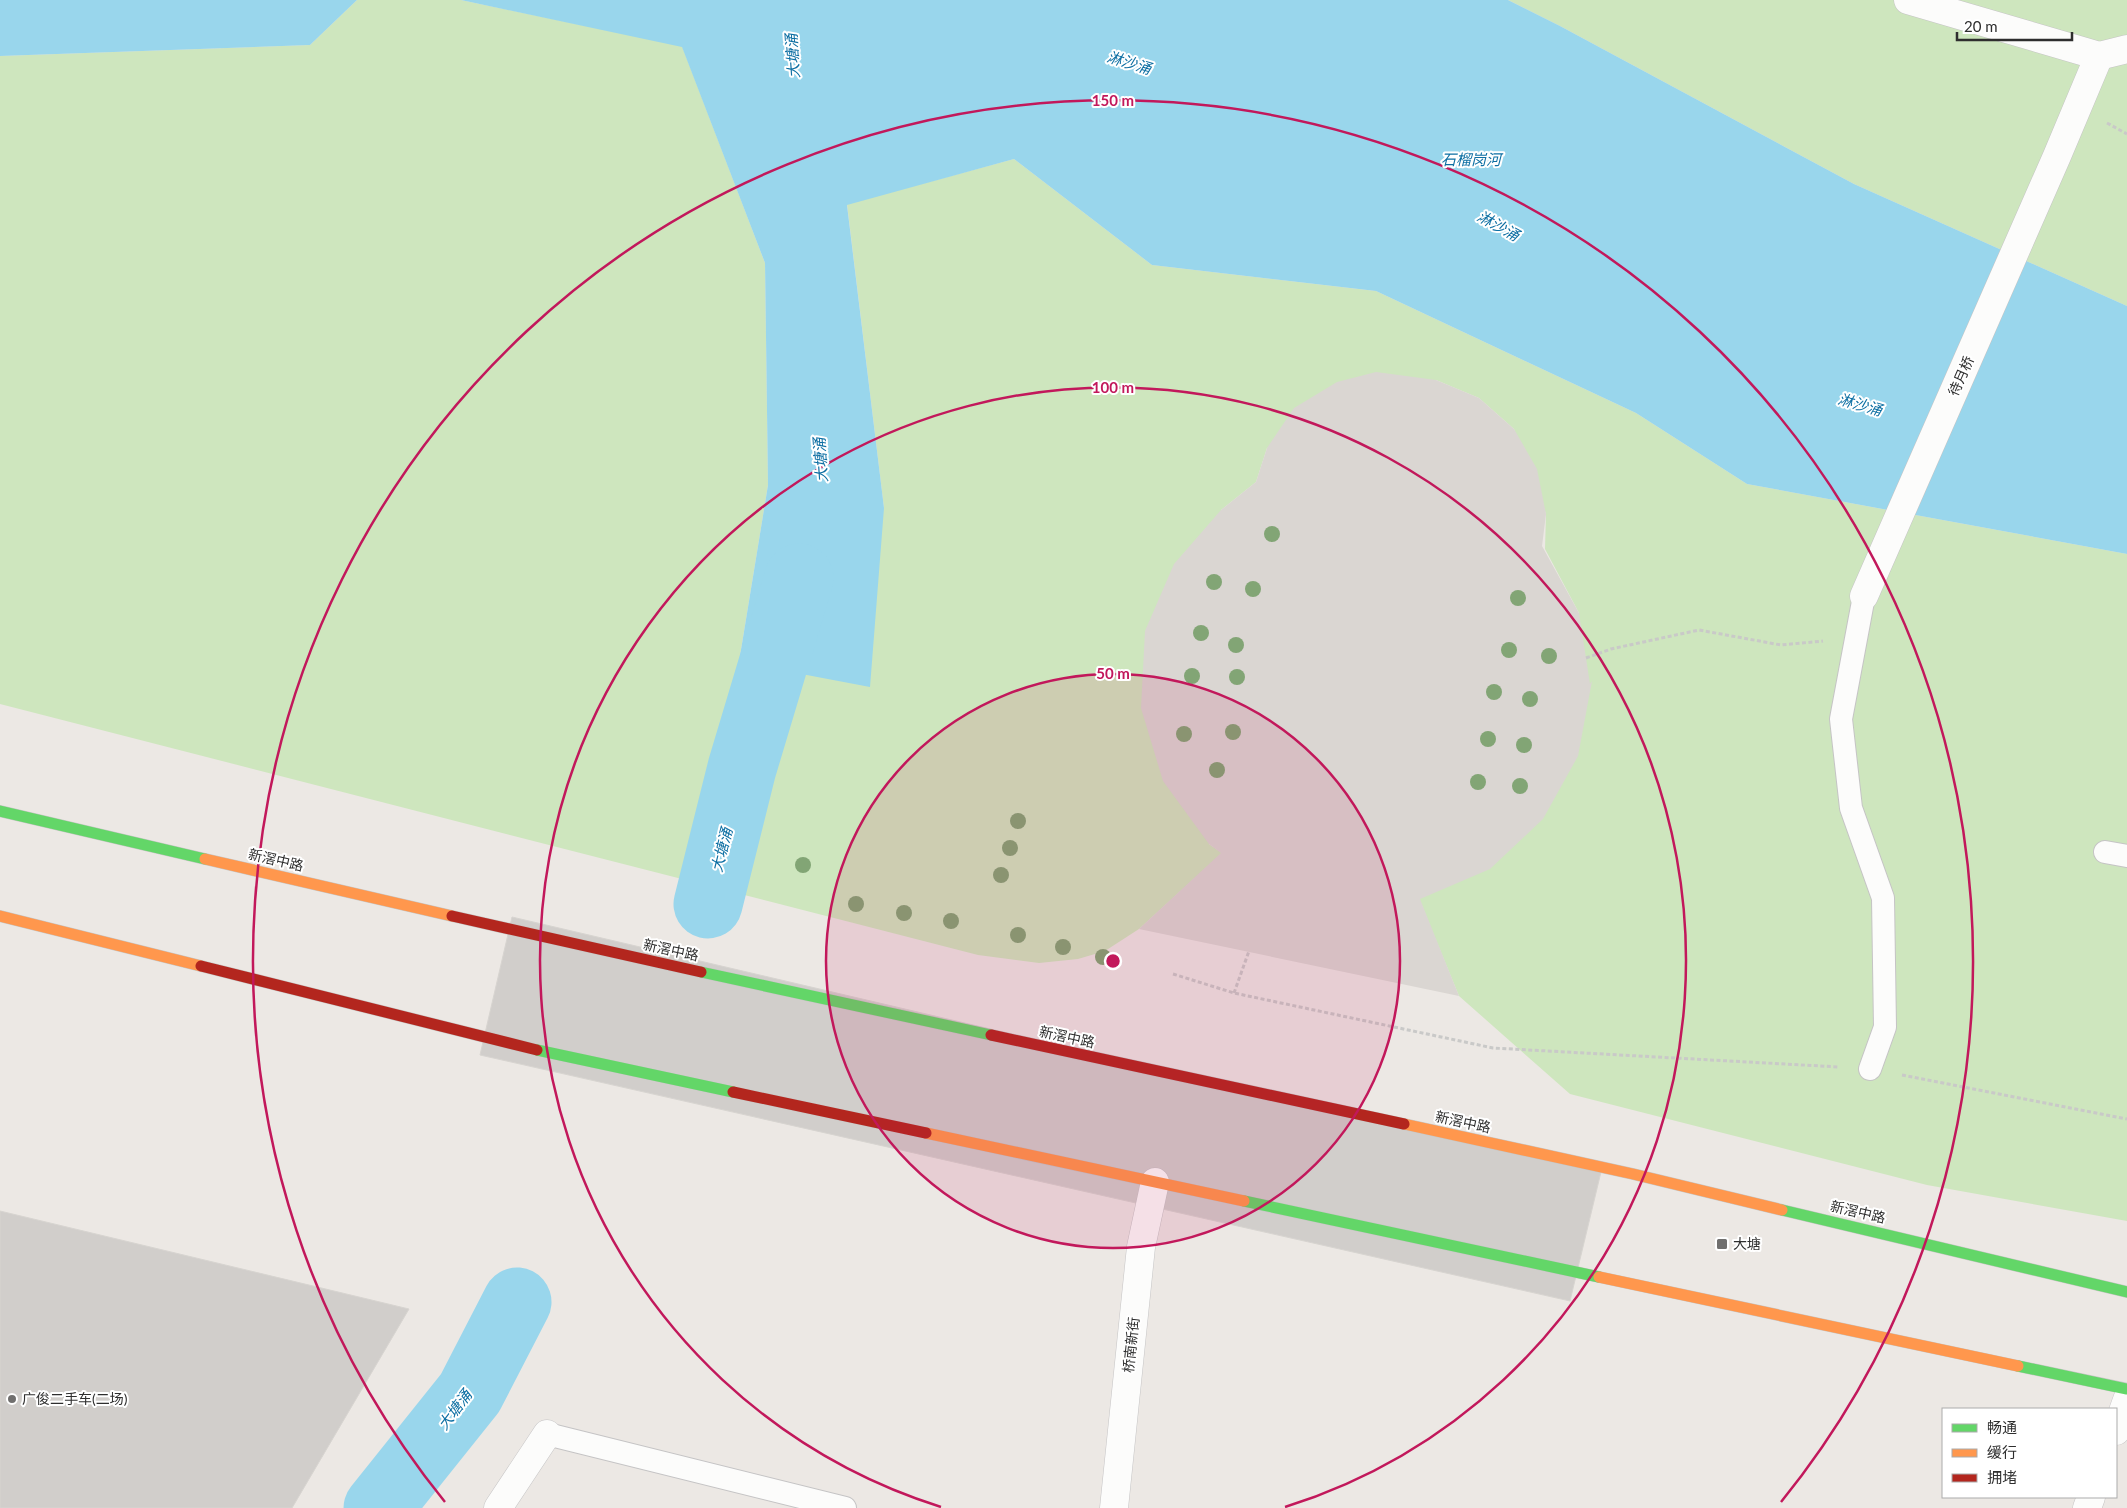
<svg xmlns="http://www.w3.org/2000/svg" width="2127" height="1508" viewBox="0 0 2127 1508" font-family="Lato,'Noto Sans SC',sans-serif">
  <style>
    .green { fill: #cee6be }
    .plaza { fill: #dad6d2 }
    .water { fill: #99d6ec }
    .lines { fill: none; stroke-linecap: round; stroke-linejoin: round }
    .river { stroke: #99d6ec; stroke-width: 69 }
    .building { fill: #d1cecb; stroke: #d7d4d0 }
    .lane-casing { stroke: #c5c4c5; stroke-width: 24 }
    .street-casing { stroke: #c5c4c5; stroke-width: 29 }
    .fast-casing { stroke: #c6c5c4; stroke-width: 12 }
    .slow-casing { stroke: #c6c5c4; stroke-width: 12 }
    .jam-casing { stroke: #c6c5c4; stroke-width: 12 }
    .path { stroke: #c9c9c8; stroke-width: 3; stroke-dasharray: 4 2.5; stroke-linecap: butt }
    .lane { stroke: #fcfcfb; stroke-width: 22 }
    .street { stroke: #fcfcfb; stroke-width: 28 }
    .fast { stroke: #63d668; stroke-width: 11 }
    .slow { stroke: #ff974d; stroke-width: 11 }
    .jam { stroke: #b3261e; stroke-width: 11 }
    .tree { fill: #82a575 }
    .ring { fill: none; stroke: #c2185b; stroke-width: 2.5 }
    .poi-dot { fill: #706f6e; stroke: #fff; stroke-width: 2 }
    .labels { text-anchor: middle; stroke-width: 4; stroke-linejoin: round; paint-order: stroke }
    .street-label { font-size: 14px; fill: #2e2e2e; stroke: #fff }
    .poi-label { font-size: 14px; fill: #2e2e2e; stroke: #fff; text-anchor: start }
    .water-label { font-size: 15px; font-style: italic; fill: #0d6fa3; stroke: #fff }
    .centre { fill: #c2185b; stroke: #fff; stroke-width: 2.5 }
    .ring-label { font-size: 15px; text-anchor: middle; font-weight: bold; fill: #c2185b; stroke: #fff; stroke-width: 4; stroke-linejoin: round; paint-order: stroke }
  </style>
  <rect width="100%" height="100%" fill="#ece8e4"/>
  <g class="green">
    <path d="M357,0H461L682,46L765,263L768,485L739,662L884,508L847,204L1014,159L1152,265L1376,291L1636,413L1747,484L2127,554V1221L1927,1185L1570,1094L1459,996L1419,899L1579,613L1545,549L1546,514L1514,429L1479,398L1436,380L1267,448L1256,482L1221,510L1209,844L1222,853L1139,929L1105,951L1078,959L1039,963L978,955L0,704V56L310,45Z"/>
    <path d="M1508,0H2127V306L1854,184L1560,26Z"/>
  </g>
  <path class="plaza" d="M1376,372L1436,380L1479,398L1514,429L1537,469L1546,514L1542,546L1579,613L1590,684L1592,681L1578,756L1543,819L1490,869L1420,899L1459,996L1139,929L1221,853L1209,844L1163,781L1141,708L1145,631L1174,564L1221,510L1256,482L1267,448L1294,408L1337,382Z"/>
  <g class="water">
    <path d="M0,0H357L310,45L0,56Z"/>
    <path d="M461,0H1508L1560,26L1854,184L2127,306V554L1747,484L1636,413L1376,291L1152,265L1014,159L847,205L884,508L870,687L739,662L768,485L765,263L682,47Z"/>
  </g>
  <g class="lines">
    <g class="river">
      <path d="M708,904L742,768L799,578"/>
      <path d="M378,1508L470,1393L517,1302"/>
    </g>
  </g>
  <g class="building">
    <path d="M512,917L1601,1172L1570,1301L480,1055Z"/>
    <path d="M0,1211L409,1309L292,1508H0Z"/>
  </g>
  <g class="lines">
    <defs>
      <g id="lane">
        <path d="M1864,596L1841,719L1851,808L1883,898L1885,1027L1870,1069"/>
        <path d="M2105,852L2127,856"/>
        <path d="M547,1434L845,1508"/>
      </g>
      <g id="street">
        <path d="M1908,0L2099,56L2127,49"/>
        <path d="M1864,596L2057,156L2099,56"/>
        <path d="M2116,1431L2127,1400"/>
        <path d="M498,1508L547,1434"/>
        <path d="M1114,1508L1141,1247L1155,1182"/>
        <path d="M2087,1508L2091,1497"/>
      </g>
      <g id="fast">
        <path d="M0,811L205,859"/>
        <path d="M701,972L991,1035"/>
        <path d="M537,1050L733,1092"/>
        <path d="M1244,1201L1599,1277"/>
        <path d="M1782,1210L2127,1292"/>
        <path d="M2018,1366L2127,1389"/>
      </g>
      <g id="slow">
        <path d="M205,859L452,916"/>
        <path d="M0,916L201,966"/>
        <path d="M1404,1124L1633,1174L1782,1210"/>
        <path d="M926,1133L1244,1201"/>
        <path d="M1599,1277L2018,1366"/>
      </g>
      <g id="jam">
        <path d="M452,916L701,972"/>
        <path d="M201,966L537,1050"/>
        <path d="M991,1035L1404,1124"/>
        <path d="M733,1092L926,1133"/>
      </g>
    </defs>
    <use href="#lane" class="lane-casing"/>
    <use href="#street" class="street-casing"/>
    <use href="#fast" class="fast-casing"/>
    <use href="#slow" class="slow-casing"/>
    <use href="#jam" class="jam-casing"/>
    <g class="path">
      <path d="M2107,123L2127,134"/>
      <path d="M1586,658L1611,649L1699,630L1781,645L1823,641"/>
      <path d="M1173,974L1234,993L1493,1048L1839,1067"/>
      <path d="M1234,993L1249,951"/>
      <path d="M1902,1075L2127,1119"/>
    </g>
    <use href="#lane" class="lane"/>
    <use href="#street" class="street"/>
    <use href="#fast" class="fast"/>
    <use href="#slow" class="slow"/>
    <use href="#jam" class="jam"/>
  </g>
  <g class="tree">
    <circle cx="1272" cy="534" r="8"/>
    <circle cx="1214" cy="582" r="8"/>
    <circle cx="1253" cy="589" r="8"/>
    <circle cx="1518" cy="598" r="8"/>
    <circle cx="1201" cy="633" r="8"/>
    <circle cx="1236" cy="645" r="8"/>
    <circle cx="1509" cy="650" r="8"/>
    <circle cx="1549" cy="656" r="8"/>
    <circle cx="1192" cy="676" r="8"/>
    <circle cx="1237" cy="677" r="8"/>
    <circle cx="1494" cy="692" r="8"/>
    <circle cx="1530" cy="699" r="8"/>
    <circle cx="1233" cy="732" r="8"/>
    <circle cx="1184" cy="734" r="8"/>
    <circle cx="1488" cy="739" r="8"/>
    <circle cx="1524" cy="745" r="8"/>
    <circle cx="1217" cy="770" r="8"/>
    <circle cx="1478" cy="782" r="8"/>
    <circle cx="1520" cy="786" r="8"/>
    <circle cx="1018" cy="821" r="8"/>
    <circle cx="1010" cy="848" r="8"/>
    <circle cx="803" cy="865" r="8"/>
    <circle cx="1001" cy="875" r="8"/>
    <circle cx="856" cy="904" r="8"/>
    <circle cx="904" cy="913" r="8"/>
    <circle cx="951" cy="921" r="8"/>
    <circle cx="1018" cy="935" r="8"/>
    <circle cx="1063" cy="947" r="8"/>
    <circle cx="1103" cy="957" r="8"/>
  </g>
  <circle cx="1113" cy="961" r="287" fill="#c2185b" fill-opacity=".12"/>
  <g class="ring">
    <circle cx="1113" cy="961" r="287"/>
    <path d="M941 1507A573 573 0 1 1 1285 1507"/>
    <path d="M445 1502A860 860 0 1 1 1781 1502"/>
  </g>
  <g class="poi-dot">
    <rect x="1716" y="1238" width="12" height="12" rx="2.5"/>
    <circle cx="12" cy="1399" r="5"/>
  </g>
  <g class="labels">
    <g class="street-label">
      <text transform="translate(1961 376) rotate(-66)" y="5">待月桥</text>
      <text transform="translate(276 860) rotate(13)" y="5">新滘中路</text>
      <text transform="translate(671 950) rotate(12)" y="5">新滘中路</text>
      <text transform="translate(1067 1037) rotate(12)" y="5">新滘中路</text>
      <text transform="translate(1463 1122) rotate(12)" y="5">新滘中路</text>
      <text transform="translate(1858 1212) rotate(13)" y="5">新滘中路</text>
      <text transform="translate(1131 1345) rotate(-84)" y="5">桥南新街</text>
    </g>
    <g class="poi-label">
      <text x="1733" y="1249">大塘</text>
      <text x="22" y="1404">广俊二手车(二场)</text>
    </g>
    <g class="water-label">
      <text transform="translate(793 56) rotate(-94)" y="5">大塘涌</text>
      <text transform="translate(1129 63) rotate(17)" y="5">淋沙涌</text>
      <text x="1471" y="165">石榴岗河</text>
      <text transform="translate(1498 226) rotate(29)" y="5">淋沙涌</text>
      <text transform="translate(1860 405) rotate(16)" y="5">淋沙涌</text>
      <text transform="translate(821 460) rotate(-94)" y="5">大塘涌</text>
      <text transform="translate(722 850) rotate(-76)" y="5">大塘涌</text>
      <text transform="translate(455 1410) rotate(-53)" y="5">大塘涌</text>
    </g>
  </g>
  <circle cx="1113" cy="961" r="8" class="centre"/>
  <g class="ring-label">
    <text x="1113" y="106">150 m</text>
    <text x="1113" y="393">100 m</text>
    <text x="1113" y="679">50 m</text>
  </g>
  <rect x="1942" y="1408" width="175" height="90" fill="#ffffff" stroke="#ababab"/>
  <rect x="1952" y="1424" width="25" height="8" fill="#63d668" stroke="#ababab"/>
  <text x="1987" y="1433" font-size="15" fill="#2e2e2e">畅通</text>
  <rect x="1952" y="1449" width="25" height="8" fill="#ff974d" stroke="#ababab"/>
  <text x="1987" y="1458" font-size="15" fill="#2e2e2e">缓行</text>
  <rect x="1952" y="1474" width="25" height="8" fill="#b3261e" stroke="#ababab"/>
  <text x="1987" y="1483" font-size="15" fill="#2e2e2e">拥堵</text>
  <path d="M1957 32v8h115v-8" fill="none" stroke="#2e2e2e" stroke-width="2.5"/>
  <text x="1964" y="32" font-size="15" fill="#2e2e2e" stroke="#ffffff" stroke-width="4" paint-order="stroke">20 m</text>
</svg>
